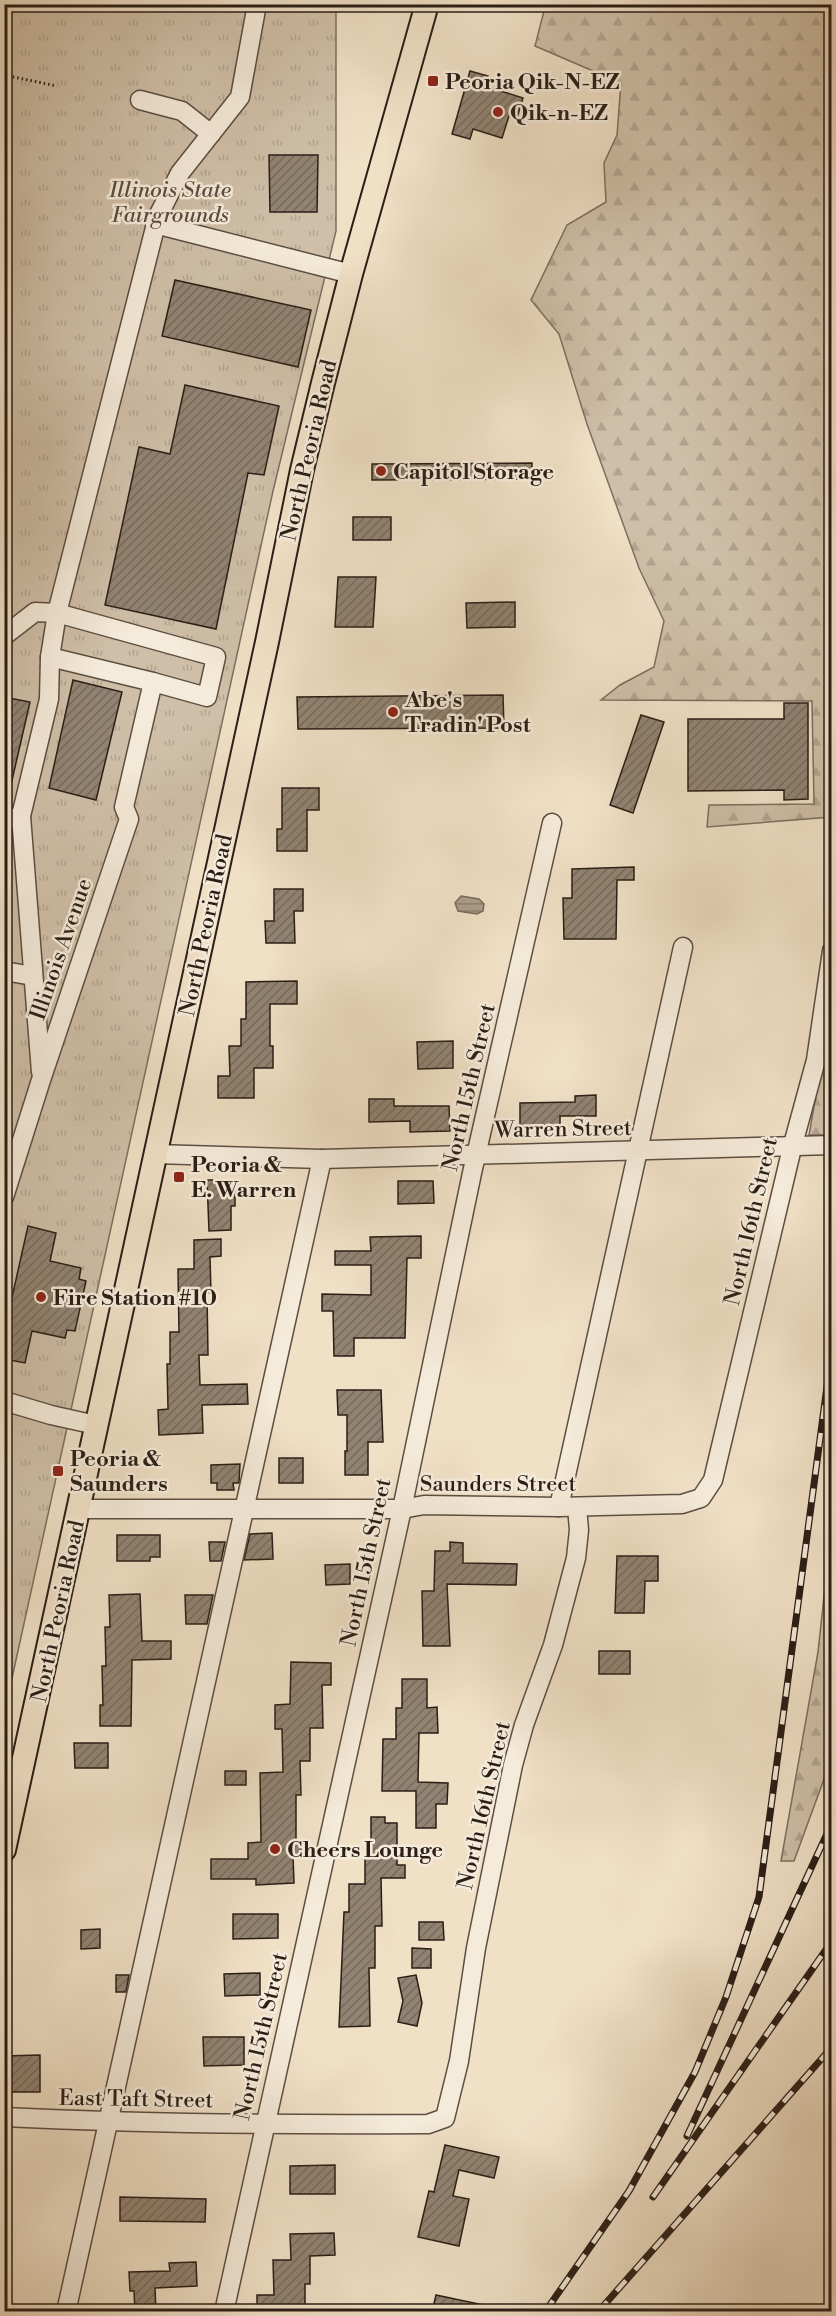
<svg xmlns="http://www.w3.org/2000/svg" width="836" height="2316" viewBox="0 0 836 2316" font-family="'Libre Bodoni',serif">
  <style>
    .forest { fill: url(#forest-firs); stroke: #7d6e60; stroke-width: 1.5 }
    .park { fill: url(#park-tufts); stroke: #7d6e60; stroke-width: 1.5 }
    .water { fill: url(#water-rules); stroke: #796b5c; stroke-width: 1.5 }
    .building { fill: url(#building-hatch); stroke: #2b1e17; stroke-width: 1.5 }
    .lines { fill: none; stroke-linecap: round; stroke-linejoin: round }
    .minor-casing { stroke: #5c4e43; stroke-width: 21 }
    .major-casing { stroke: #2b1e17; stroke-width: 26 }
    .path { stroke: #2b1e17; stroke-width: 3; stroke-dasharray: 1.5 3; stroke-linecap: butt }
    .minor { stroke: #f5ebda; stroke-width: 18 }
    .major { stroke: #f0e0c6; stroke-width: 22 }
    .rail-casing { stroke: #2b1e17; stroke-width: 7 }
    .rail { stroke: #f5ebda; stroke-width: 4.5; stroke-dasharray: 14; stroke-linecap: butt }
    .poi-dot { fill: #8f2418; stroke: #f5ebda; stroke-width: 2 }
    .labels { text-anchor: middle; stroke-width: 5; stroke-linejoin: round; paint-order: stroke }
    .poi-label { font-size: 22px; font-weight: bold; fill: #2b1e17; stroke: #f5ebda; text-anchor: start }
    .park-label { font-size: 22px; font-style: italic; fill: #5c4e42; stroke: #f5ebda }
    .street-label { font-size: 22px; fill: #2b1e17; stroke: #f5ebda }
  </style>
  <defs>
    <pattern id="forest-firs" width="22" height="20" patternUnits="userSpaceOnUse" patternTransform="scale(1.5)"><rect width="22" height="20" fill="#cfbfa8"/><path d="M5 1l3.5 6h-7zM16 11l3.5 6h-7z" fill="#b2a490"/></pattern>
    <pattern id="park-tufts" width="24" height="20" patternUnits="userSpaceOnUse" patternTransform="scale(1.5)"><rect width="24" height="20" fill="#cfbfa8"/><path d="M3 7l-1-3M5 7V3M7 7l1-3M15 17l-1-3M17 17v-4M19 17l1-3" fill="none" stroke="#b2a490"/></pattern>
    <pattern id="water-rules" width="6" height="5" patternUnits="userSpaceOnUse" patternTransform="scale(1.5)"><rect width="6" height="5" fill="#ad9e8a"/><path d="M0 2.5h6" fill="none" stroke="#8d8070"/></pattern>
    <pattern id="building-hatch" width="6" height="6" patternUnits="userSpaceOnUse" patternTransform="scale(1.5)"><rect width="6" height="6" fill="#918372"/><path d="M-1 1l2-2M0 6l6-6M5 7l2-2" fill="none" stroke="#776b5d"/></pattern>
  </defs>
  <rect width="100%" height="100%" fill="#f0e0c6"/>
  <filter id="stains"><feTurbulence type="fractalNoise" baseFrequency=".00333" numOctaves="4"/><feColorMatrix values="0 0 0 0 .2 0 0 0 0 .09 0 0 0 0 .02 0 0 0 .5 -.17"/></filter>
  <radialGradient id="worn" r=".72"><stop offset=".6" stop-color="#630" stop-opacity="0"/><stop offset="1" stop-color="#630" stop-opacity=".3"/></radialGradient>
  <g class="forest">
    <path d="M564,4L831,5V817L707,827L709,805L814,804L812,701L601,700L620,685L654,667L664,621L639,568L587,424L559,334L531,300L567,225L606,202L604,163L617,135L621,83L535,46L544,11Z"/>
    <path d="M831,1010V1135H809Z"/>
    <path d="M831,1532V1760L794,1861H781L818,1652Z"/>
  </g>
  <path class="park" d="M5,5H336V231L273,491L5,1710Z"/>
  <path class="water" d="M461,896L479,899L484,904L483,911L477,914L458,911L455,903Z"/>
  <g class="building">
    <path d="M470,71L488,76L485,86L523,98L517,118L509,116L502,138L473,129L470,139L452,134Z"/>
    <path d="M269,155H318L317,212H270Z"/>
    <path d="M175,280L311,310L298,367L162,336Z"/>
    <path d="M185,385L279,406L264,475L248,473L216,629L105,605L139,447L170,454Z"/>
    <path d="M532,463V479L372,480V464Z"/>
    <rect x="353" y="517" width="38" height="23"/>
    <path d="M338,577H376L373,627H335Z"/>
    <path d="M515,602V627L467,628L466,603Z"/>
    <path d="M73,680L122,692L96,800L49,788Z"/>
    <path d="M503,695L504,728L298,729L297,697Z"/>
    <path d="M4,697L30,702L10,789L4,788Z"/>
    <path d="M784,703H808V799L784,800V790L688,791V719H784Z"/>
    <path d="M641,715L664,722L633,813L610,805Z"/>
    <path d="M282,788H319V810H307V851H277V829H282Z"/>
    <path d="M634,867V880H617L616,939H564L563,898H572V869Z"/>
    <path d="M274,889H303V911H294L295,943H266L265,921H274Z"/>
    <path d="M297,981V1004H270V1046H273V1068H254V1098H218V1076H230L229,1046H241V1019H246V982Z"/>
    <path d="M453,1041V1068L418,1069L417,1042Z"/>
    <path d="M596,1095V1116H560V1130H520V1103L575,1102V1096Z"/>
    <path d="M369,1099H394V1106H449L450,1131L410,1132V1121L369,1122Z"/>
    <path d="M207,1180H235V1206H231V1230L209,1231Z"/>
    <path d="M398,1181H433L434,1203L398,1204Z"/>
    <path d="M28,1226L56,1233L50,1261L81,1268L79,1279L86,1281L75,1331L67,1330L65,1338L32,1331L25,1363L4,1359V1333Z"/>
    <path d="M421,1236V1258H407L405,1338H354V1356H334L333,1311H322V1294L371,1295V1265H335V1251H371L370,1237Z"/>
    <path d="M221,1239V1256L210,1257L211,1293H207L208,1355H199L200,1385L247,1384L248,1404L202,1405L203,1433L159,1435L158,1410L168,1409L167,1364H170V1332H179L178,1269H194V1240Z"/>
    <path d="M337,1390H381L383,1442H368V1475H345V1451H347V1415H338Z"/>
    <rect x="279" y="1458" width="24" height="25"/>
    <path d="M240,1464L239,1483H233L234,1490H217V1483H211V1465Z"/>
    <path d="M272,1533L273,1559L244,1560L250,1534Z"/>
    <path d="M117,1535H160V1557H150V1561H117Z"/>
    <path d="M209,1542H225L221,1561H210Z"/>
    <path d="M450,1542L463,1543V1563L517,1564L516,1585L447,1584L450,1646H423L422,1591H434L435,1551H450Z"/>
    <path d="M617,1556H658V1581H645L644,1613H615Z"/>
    <path d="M350,1564V1584L326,1585L325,1565Z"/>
    <path d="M140,1594L142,1641H171V1659L132,1660L131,1726H100V1705H103L102,1666H106L105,1627H110L109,1595Z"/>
    <path d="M185,1595H213L207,1624H186Z"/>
    <rect x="599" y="1651" width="31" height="23"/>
    <path d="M291,1662L331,1663V1685H322L323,1728H310V1761H300L301,1795H296V1842H301V1856L293,1857L294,1883L256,1885V1879H211V1859H248V1843L261,1842L260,1773L283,1772L282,1729H275V1705L290,1704Z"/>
    <path d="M402,1679H427V1708L437,1707L438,1733H419L418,1782L448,1783L447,1804H436V1828H416V1791H382L383,1739H396V1708H402Z"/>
    <path d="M74,1743H108V1768H75Z"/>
    <rect x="225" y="1771" width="21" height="14"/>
    <path d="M371,1817H385V1823H397V1865H405V1878H381L382,1926H375V1968H369L370,2026L339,2027L344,1912H349V1884H365V1854H371Z"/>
    <path d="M233,1914H278V1938L233,1939Z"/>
    <path d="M419,1922H443L444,1940H419Z"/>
    <path d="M100,1929V1948L81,1949V1930Z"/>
    <path d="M412,1948L431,1949V1968H412Z"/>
    <path d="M260,1973V1995L225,1996L224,1974Z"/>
    <path d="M116,1975H129L126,1992H116Z"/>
    <path d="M416,1975L422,2003L417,2026L398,2022L403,2001L398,1978Z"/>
    <path d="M203,2037H244V2065L204,2066Z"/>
    <path d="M40,2055V2092H4V2056Z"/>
    <path d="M445,2145L499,2157L494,2178L459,2170L453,2196L469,2199L459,2246L418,2237L429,2191L434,2192Z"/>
    <path d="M335,2165V2194H290V2166Z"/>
    <path d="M120,2197L206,2199L205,2222L120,2221Z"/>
    <path d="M334,2233L335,2255L310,2256V2284H305V2312H257V2295H274L273,2260H291L290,2234Z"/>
    <path d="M196,2262L197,2286L155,2288L156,2312H135L134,2291H130L129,2272L170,2271L169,2263Z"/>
    <path d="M436,2295L484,2305L483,2312H432Z"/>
  </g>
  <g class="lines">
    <defs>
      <g id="minor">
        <path d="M140,100L182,111L211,134"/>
        <path d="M155,224L351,274"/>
        <path d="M4,636L35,612L57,613L216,657L207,697L153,682"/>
        <path d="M21,816L49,699L50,657L57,613L158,216L180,173L240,97L257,4"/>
        <path d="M4,821L21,816L41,1072"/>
        <path d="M4,971L33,976"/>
        <path d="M155,1154L322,1159L832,1145"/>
        <path d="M4,1197L41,1080L129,819L124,807L153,682L50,657"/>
        <path d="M4,1401L51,1415L96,1425"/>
        <path d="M559,1507L683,947"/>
        <path d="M79,1509H402L424,1505L559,1507L682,1504L701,1498L713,1480L792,1148L816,1060L832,951"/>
        <path d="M4,2117C146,2124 287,2125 428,2124L445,2118L459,2061L476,1948L513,1765L524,1725L553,1645L576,1558L579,1530L577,1507"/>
        <path d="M66,2312L322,1159"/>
        <path d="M224,2312L402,1509L472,1173L552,823"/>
      </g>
      <path id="major" d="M4,1850L267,642L302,470L323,383L351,274L427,4"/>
    </defs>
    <use href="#minor" class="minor-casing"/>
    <use href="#major" class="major-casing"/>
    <path class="path" d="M4,75L57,86"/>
    <use href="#minor" class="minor"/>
    <use href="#major" class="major"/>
    <defs>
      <g id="rail">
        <path d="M687,2136L832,1823"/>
        <path d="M653,2197L832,1941"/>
        <path d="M545,2312L629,2191L695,2072L726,1997L759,1897L832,1349"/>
        <path d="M598,2312L832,2047"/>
      </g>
    </defs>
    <use href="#rail" class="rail-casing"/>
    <use href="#rail" class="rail"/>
  </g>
  <g class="poi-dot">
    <rect x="427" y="75" width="12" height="12" rx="3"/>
    <circle cx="498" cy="112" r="6"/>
    <circle cx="381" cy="471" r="6"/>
    <circle cx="393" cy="712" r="6"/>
    <rect x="173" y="1171" width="12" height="12" rx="3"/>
    <circle cx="41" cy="1297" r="6"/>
    <rect x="52" y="1465" width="12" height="12" rx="3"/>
    <circle cx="275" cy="1849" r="6"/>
  </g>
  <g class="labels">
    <g class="poi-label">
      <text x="445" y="89">Peoria Qik-N-EZ</text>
      <text x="510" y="120">Qik-n-EZ</text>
      <text x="393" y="479">Capitol Storage</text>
      <text x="405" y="707">Abe's<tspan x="405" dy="25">Tradin' Post</tspan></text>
      <text x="191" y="1172">Peoria &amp;<tspan x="191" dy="25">E. Warren</tspan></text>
      <text x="53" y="1305">Fire Station #10</text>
      <text x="70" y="1466">Peoria &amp;<tspan x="70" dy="25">Saunders</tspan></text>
      <text x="287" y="1857">Cheers Lounge</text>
    </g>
    <g class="park-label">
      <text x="170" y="197">Illinois State<tspan x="170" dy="25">Fairgrounds</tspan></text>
    </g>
    <g class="street-label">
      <text transform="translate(308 450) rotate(-77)" y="8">North Peoria Road</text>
      <text transform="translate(205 925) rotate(-78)" y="8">North Peoria Road</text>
      <text transform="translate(60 949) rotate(-71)" y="8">Illinois Avenue</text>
      <text transform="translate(468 1087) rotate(-77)" y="8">North 15th Street</text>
      <text transform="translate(563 1128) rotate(-1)" y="8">Warren Street</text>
      <text transform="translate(750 1221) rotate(-77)" y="8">North 16th Street</text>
      <text x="498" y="1491">Saunders Street</text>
      <text transform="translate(365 1562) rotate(-78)" y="8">North 15th Street</text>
      <text transform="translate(57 1611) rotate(-78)" y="8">North Peoria Road</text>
      <text transform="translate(483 1805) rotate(-77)" y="8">North 16th Street</text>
      <text transform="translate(260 2036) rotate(-77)" y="8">North 15th Street</text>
      <text transform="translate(136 2098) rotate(1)" y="8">East Taft Street</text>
    </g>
  </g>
  <rect width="836" height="2316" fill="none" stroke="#f0e0c6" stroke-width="24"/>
  <rect x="6" y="6" width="824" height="2304" fill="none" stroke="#2b1e17" stroke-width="3"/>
  <rect x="12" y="12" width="812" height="2292" fill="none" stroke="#2b1e17" stroke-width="1.5"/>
  <rect width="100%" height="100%" filter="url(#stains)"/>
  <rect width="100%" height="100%" fill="url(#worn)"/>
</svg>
